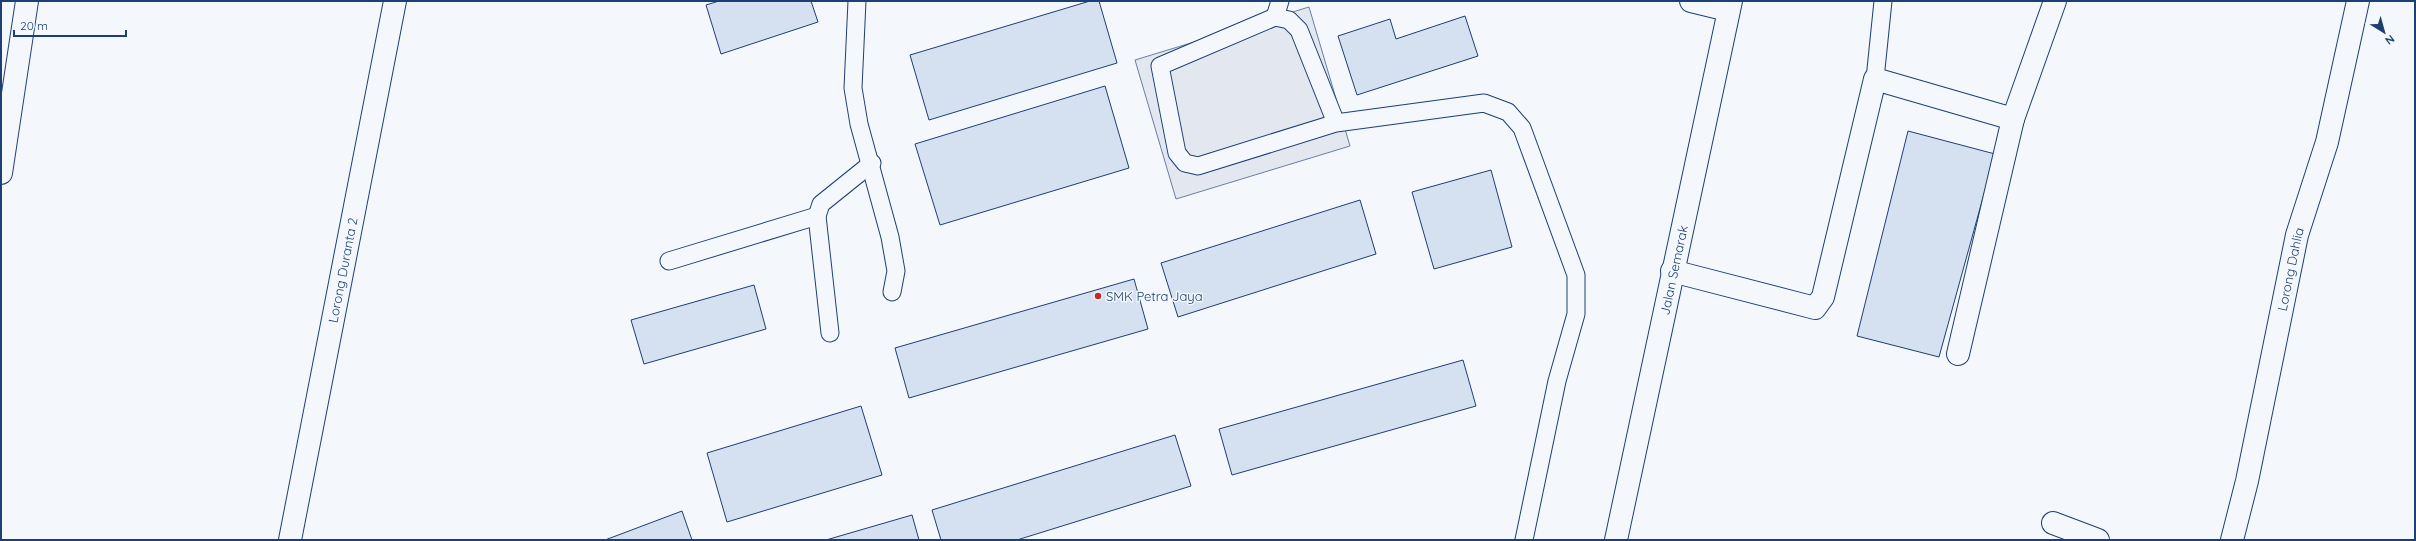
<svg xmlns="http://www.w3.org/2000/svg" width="2416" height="541" viewBox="0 0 2416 541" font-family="Quicksand,sans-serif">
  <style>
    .parking { fill: #e3e8f0; stroke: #687fa3 }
    .building { fill: #d5e0f0; stroke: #1d3f73 }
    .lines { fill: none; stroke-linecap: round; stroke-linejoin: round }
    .service-casing { stroke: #1d3f73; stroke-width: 19 }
    .minor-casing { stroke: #1d3f73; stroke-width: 24 }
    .secondary-casing { stroke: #1d3f73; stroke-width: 24 }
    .service { stroke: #f4f7fb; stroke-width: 17 }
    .minor { stroke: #f4f7fb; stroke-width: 22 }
    .secondary { stroke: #f4f7fb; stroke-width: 22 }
    .poi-dot { fill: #c62828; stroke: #f4f7fb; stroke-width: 1.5 }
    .labels { text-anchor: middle; stroke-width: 3; stroke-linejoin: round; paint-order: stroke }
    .street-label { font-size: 13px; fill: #1d3f73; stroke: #f4f7fb }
    .poi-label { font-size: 13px; fill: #1d3f73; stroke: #f4f7fb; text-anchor: start }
  </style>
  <rect width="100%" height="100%" fill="#f4f7fb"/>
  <path class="parking" d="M1309,7L1350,146L1176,199L1135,60Z"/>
  <g class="building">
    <path d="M719,1H811L818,22L721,54L706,5Z"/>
    <path d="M1090,1H1099L1117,63L929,120L910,55Z"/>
    <path d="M1465,16L1478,56L1357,95L1338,36L1390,19L1396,39Z"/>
    <path d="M1105,86L1129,168L940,225L915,144Z"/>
    <path d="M1908,131L1995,154L1939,357L1857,336Z"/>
    <path d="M1491,170L1512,247L1434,269L1412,192Z"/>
    <path d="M1360,200L1376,254L1178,317L1161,263Z"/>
    <path d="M1134,279L1148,329L909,398L895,348Z"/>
    <path d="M754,285L766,329L644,364L631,320Z"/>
    <path d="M1463,360L1476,406L1232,475L1219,429Z"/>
    <path d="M861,406L882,475L727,522L707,453Z"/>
    <path d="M1175,435L1191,486L1017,540H941L932,510Z"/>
    <path d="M682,511L692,540H605Z"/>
    <path d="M912,515L919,540H826Z"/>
  </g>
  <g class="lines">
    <defs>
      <g id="service">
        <path d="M857,1L853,88L859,124L890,237L896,271L892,292"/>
        <path d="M1275,17L1280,1"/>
        <path d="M1875,79L1883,1"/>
        <path d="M1336,123L1299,30L1289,20L1275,17L1160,66L1177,153L1185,163L1198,166L1336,123L1484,103L1508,112L1522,128L1576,275V314L1557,381L1524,540"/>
        <path d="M669,261L817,216"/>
        <path d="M830,333L817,216L821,204L872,163"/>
      </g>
      <g id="minor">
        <path d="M1691,1L1728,10"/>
        <path d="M2013,119L2055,1"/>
        <path d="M1,173L27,1"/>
        <path d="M1672,271L1815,308L1823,297L1875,79L2013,119L1958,354"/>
        <path d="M2053,523L2098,540"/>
        <path id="s1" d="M290,540L395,1"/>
        <path id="s2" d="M2232,540L2247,481L2297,235L2327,142L2358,1"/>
      </g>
      <g id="secondary">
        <path id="s3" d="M1616,540L1731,1"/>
      </g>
    </defs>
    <use href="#service" class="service-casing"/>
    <use href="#minor" class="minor-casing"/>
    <use href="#secondary" class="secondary-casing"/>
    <use href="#service" class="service"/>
    <use href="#minor" class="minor"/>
    <use href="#secondary" class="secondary"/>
  </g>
  <circle class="poi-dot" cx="1098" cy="296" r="4"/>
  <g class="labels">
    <g class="street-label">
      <text dy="5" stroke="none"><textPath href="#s2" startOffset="277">Lorong Dahlia</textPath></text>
      <text dy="5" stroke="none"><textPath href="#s1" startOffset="275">Lorong Duranta 2</textPath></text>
      <text dy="5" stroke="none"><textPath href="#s3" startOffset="276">Jalan Semarak</textPath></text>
    </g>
    <g class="poi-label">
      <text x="1106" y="301">SMK Petra Jaya</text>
    </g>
  </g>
  <rect width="2416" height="541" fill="none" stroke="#1d3f73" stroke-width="4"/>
  <g transform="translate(2384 32) rotate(143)" stroke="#f4f7fb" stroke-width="3" paint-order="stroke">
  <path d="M0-3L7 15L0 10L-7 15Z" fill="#1d3f73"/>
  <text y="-6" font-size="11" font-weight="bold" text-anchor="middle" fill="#1d3f73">N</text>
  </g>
  <path d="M14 30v6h112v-6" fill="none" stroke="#1d3f73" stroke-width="2"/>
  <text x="20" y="30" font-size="12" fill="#1d3f73" stroke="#f4f7fb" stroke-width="3" paint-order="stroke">20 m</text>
</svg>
